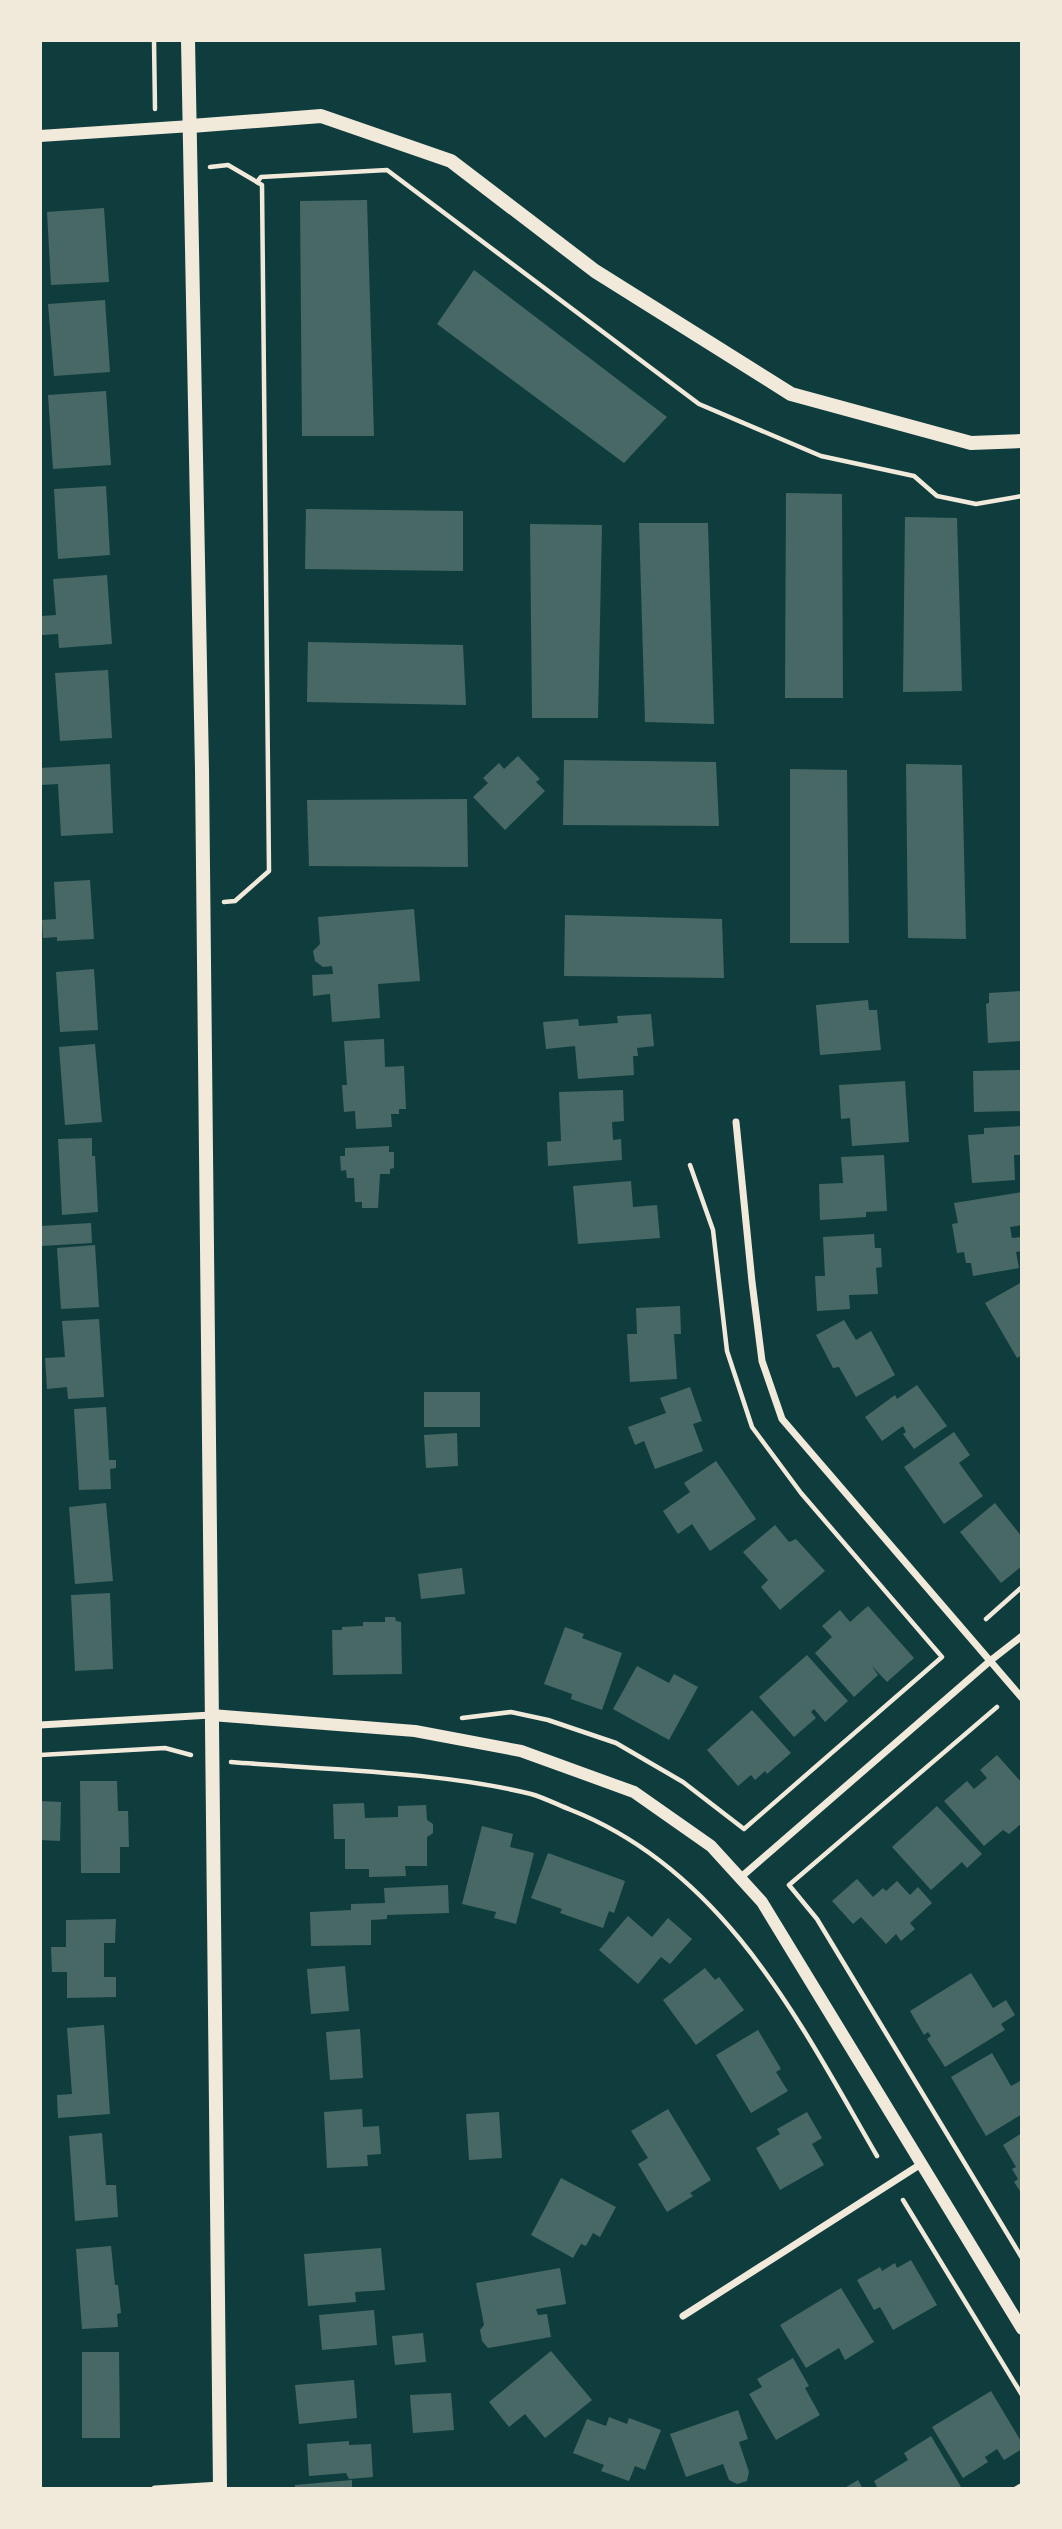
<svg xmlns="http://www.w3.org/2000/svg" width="1062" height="2529" viewBox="0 0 1062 2529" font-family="'Archivo Narrow',sans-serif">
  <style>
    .building { fill: #486865 }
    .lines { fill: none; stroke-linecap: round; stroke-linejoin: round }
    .path { stroke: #f1e9da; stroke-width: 4.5 }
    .minor { stroke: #f1e9da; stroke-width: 7 }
    .tertiary { stroke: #f1e9da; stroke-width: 12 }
    .secondary { stroke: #f1e9da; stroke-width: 14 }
  </style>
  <rect width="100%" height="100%" fill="#0f3d3e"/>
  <g class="building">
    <path d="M367,200L374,436H302L300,201Z"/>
    <path d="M104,208L109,282L51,285L47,212Z"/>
    <path d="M474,270L667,417L624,463L437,324Z"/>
    <path d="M105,300L110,372L54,376L48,304Z"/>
    <path d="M106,391L111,465L53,469L48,395Z"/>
    <path d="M106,486L110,555L58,559L54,489Z"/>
    <path d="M786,493L842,494L843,698H785Z"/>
    <path d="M306,509L463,511V571L305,569Z"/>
    <path d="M905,517L957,518L962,691L903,692Z"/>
    <path d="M639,523H708L714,724L645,722Z"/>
    <path d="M530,524L602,525L598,718H532Z"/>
    <path d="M107,575L112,644L59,648L58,634L42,635L41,616L56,615L53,579Z"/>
    <path d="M308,642L463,645L466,705L307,702Z"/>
    <path d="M108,670L112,738L60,741L55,673Z"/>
    <path d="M518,756L540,779L536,782L545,791L505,830L473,797L488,783L483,778L499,763L504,769Z"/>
    <path d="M564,760L716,762L719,826L563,825Z"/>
    <path d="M110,764L113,833L61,836L58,784L40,785V768Z"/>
    <path d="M906,764L962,765L966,939L908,938Z"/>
    <path d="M790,769L847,770L849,943H790Z"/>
    <path d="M467,799L468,867L309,866L307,800Z"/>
    <path d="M90,880L94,939L57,941V937L43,938L42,920L56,919L54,882Z"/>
    <path d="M414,909L420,981L378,984L380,1018L332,1022L330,994L313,996L312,975L333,974L332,966L323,967L315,961L313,951L320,944L318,917Z"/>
    <path d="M565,915L722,919L724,978L564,976Z"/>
    <path d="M94,969L98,1030L60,1032L56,972Z"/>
    <path d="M1022,991V1041L988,1043L986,1004L989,1003V993Z"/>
    <path d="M868,1000L869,1010H877L881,1050L820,1055L816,1005Z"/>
    <path d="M651,1014L654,1046L637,1048L638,1056H633L634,1075L578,1079L575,1046L546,1049L543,1022L578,1019L579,1026L618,1023L617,1016Z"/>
    <path d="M384,1039L385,1067L404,1066L406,1109H399V1114H391L392,1127L356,1129L355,1111L344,1112L342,1085H347L344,1041Z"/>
    <path d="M95,1044L102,1122L65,1125L59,1047Z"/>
    <path d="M1022,1070V1111L974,1112L973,1071Z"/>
    <path d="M905,1081L909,1142L852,1146L850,1118L841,1119L839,1085Z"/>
    <path d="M623,1090L624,1121L612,1122L613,1140L621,1139L622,1160L548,1166L547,1142L561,1141L559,1092Z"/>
    <path d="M1021,1126L1022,1155H1014L1015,1180L972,1183L968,1135L984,1134V1128Z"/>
    <path d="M92,1138V1156H95L98,1212L62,1215L58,1139Z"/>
    <path d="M389,1146V1152H394V1168L390,1169V1174H380L378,1208H362V1202H355L354,1178H347L346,1170L341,1171L340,1156H345V1148Z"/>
    <path d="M884,1155L887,1211L866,1212V1217L820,1220L819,1184L843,1183L841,1157Z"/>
    <path d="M631,1181L633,1207L657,1205L660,1238L578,1244L573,1186Z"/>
    <path d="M1022,1192V1225L1010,1227L1012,1238L1022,1237V1251L1016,1252L1019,1268L973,1276L971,1263H966L964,1252L957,1253L952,1224L958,1223L954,1203Z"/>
    <path d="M91,1223L92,1243L41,1246L40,1226Z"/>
    <path d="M874,1234L875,1248H881L882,1267L876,1268L878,1294L849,1295L850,1309L817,1311L815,1276H825L823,1237Z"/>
    <path d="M95,1245L99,1307L61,1309L57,1248Z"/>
    <path d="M1022,1282V1355L1017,1358L985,1303Z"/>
    <path d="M680,1306L681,1334H674L677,1379L630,1382L627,1334H637L636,1308Z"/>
    <path d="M99,1319L104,1397L68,1399L67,1387L47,1389L45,1358L65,1357L62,1321Z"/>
    <path d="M844,1320L856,1340L871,1331L895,1375L856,1397L839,1367L833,1368L816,1335Z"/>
    <path d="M917,1385L947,1426L914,1449L903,1434L906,1432L903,1426L882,1441L865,1417L895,1395L897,1399Z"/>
    <path d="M690,1387L702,1421L693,1424L703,1451L655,1469L644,1441L635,1445L628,1427L666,1413L660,1398Z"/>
    <rect x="424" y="1392" width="56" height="35"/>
    <path d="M106,1407L109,1460H116V1468L110,1469L111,1489L79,1490L74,1409Z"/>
    <path d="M954,1432L970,1455L959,1463L983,1496L944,1524L904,1467Z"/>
    <path d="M457,1433L458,1466L426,1468L424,1435Z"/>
    <path d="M716,1461L756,1519L710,1551L692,1524L678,1534L663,1511L690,1492L684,1483Z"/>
    <path d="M106,1503L113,1581L75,1584L69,1507Z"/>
    <path d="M995,1503L1022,1537V1566L1001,1583L960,1532Z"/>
    <path d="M775,1525L789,1542L796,1539L825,1571L780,1610L761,1587L768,1580L743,1552Z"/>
    <path d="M462,1568L465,1594L421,1599L418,1574Z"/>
    <path d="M110,1593L113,1669L75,1671L71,1595Z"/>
    <path d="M868,1606L914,1658L887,1682L872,1666L878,1675L854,1697L815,1653L832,1637L822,1626L840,1610L850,1622Z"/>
    <path d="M385,1617H395L396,1621L401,1622L402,1674L333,1675L332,1630H342V1627L363,1626V1622H385Z"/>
    <path d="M565,1627L584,1634L582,1638L622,1653L602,1710L571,1699L572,1694L544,1684Z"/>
    <path d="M807,1655L848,1701L825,1722L814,1709L811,1712L816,1718L794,1737L759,1697Z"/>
    <path d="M637,1666L669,1683L674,1674L698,1687L669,1740L613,1709Z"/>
    <path d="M752,1710L791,1753L767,1774L765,1771L755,1780L751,1775L738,1786L707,1750Z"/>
    <path d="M997,1755L1022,1783V1823L1009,1834L1003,1830L984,1846L944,1801L967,1781L974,1789L987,1778L980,1770Z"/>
    <path d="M80,1781H117L118,1811H128L129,1847H120V1873H81Z"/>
    <path d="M40,1801L61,1802L60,1841L40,1840Z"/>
    <path d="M364,1803L365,1818L398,1817V1806L426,1805L427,1820L433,1824V1833L427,1837V1866H405L406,1876L369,1877V1869H345V1839H334L333,1804Z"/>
    <path d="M937,1806L982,1854L967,1868L962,1862L931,1890L892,1847Z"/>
    <path d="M482,1826L513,1834L510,1847L534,1853L516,1924L494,1918L496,1912L462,1904Z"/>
    <path d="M548,1853L625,1881L614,1913L609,1911L603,1928L560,1913L562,1909L531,1898Z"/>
    <path d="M857,1879L873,1897L883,1888L886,1891L897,1881L910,1895L918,1887L932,1903L910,1923L915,1929L901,1941L896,1934L886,1944L861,1917L853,1924L832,1901Z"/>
    <path d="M448,1885L449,1913L387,1915V1919L371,1920V1945L311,1946L310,1912L351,1910V1904L385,1903L384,1888Z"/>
    <path d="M628,1916L652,1937L668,1918L692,1939L670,1964L661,1957L638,1984L599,1950Z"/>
    <path d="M116,1919L115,1943H104V1977H116V1997L67,1998V1972H52L51,1947H66V1920Z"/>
    <path d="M345,1966L349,2011L311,2014L307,1969Z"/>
    <path d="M705,1968L715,1980L719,1977L744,2010L696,2045L663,2000Z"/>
    <path d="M971,1973L993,2008L1006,2000L1015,2015L1001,2024L1005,2030L945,2067L927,2039L931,2036L928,2032L924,2035L910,2011Z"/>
    <path d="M104,2025L110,2114L58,2118L57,2095L72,2094L67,2028Z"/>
    <path d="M360,2029L363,2078L330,2080L326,2032Z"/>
    <path d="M758,2030L781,2069L776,2072L788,2091L751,2113L716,2055Z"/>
    <path d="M992,2053L1011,2086L1022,2080V2114L986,2136L951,2077Z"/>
    <path d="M362,2109L363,2127L379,2126L381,2154L367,2155L368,2166L327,2168L324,2112Z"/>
    <path d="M668,2109L711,2180L690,2193L693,2196L667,2212L638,2164L648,2158L631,2131Z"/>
    <path d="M499,2112L502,2158L469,2160L466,2114Z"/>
    <path d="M807,2112L822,2138L812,2144L824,2165L780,2190L756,2148L780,2134L777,2129Z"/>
    <path d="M102,2133L106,2185H116L118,2217L75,2221L69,2136Z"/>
    <path d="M1022,2133V2194L1014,2182L1018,2179L1012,2169L1016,2167L1003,2145Z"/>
    <path d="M561,2178L616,2207L600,2237L593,2233L586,2246L581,2244L573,2258L531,2235Z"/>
    <path d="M111,2246L115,2285H118L121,2313L117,2314L118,2327L82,2329L76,2249Z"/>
    <path d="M381,2248L385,2290L355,2292L356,2302L308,2306L304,2254Z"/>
    <path d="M911,2260L937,2305L893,2330L880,2307L874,2310L857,2280L880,2267L882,2271L895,2263L897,2268Z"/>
    <path d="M560,2268L566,2304L536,2309L538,2315L547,2314L551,2337L488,2348L482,2341L480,2330L484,2325L476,2283Z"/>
    <path d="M841,2288L874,2342L845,2360L839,2348L806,2368L780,2325Z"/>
    <path d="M374,2310L377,2345L322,2350L319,2315Z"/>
    <path d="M423,2333L426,2362L395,2365L392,2336Z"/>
    <path d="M551,2351L592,2400L545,2438L525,2414L509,2427L489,2402Z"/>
    <path d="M82,2352H119L120,2438H82Z"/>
    <path d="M793,2358L809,2386L805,2388L820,2415L776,2440L749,2394L762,2387L757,2379Z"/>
    <path d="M354,2380L357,2418L299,2424L295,2385Z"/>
    <path d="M991,2391L1022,2443V2449L1004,2460L997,2449L985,2457L988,2462L963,2478L932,2427Z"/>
    <path d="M451,2393L454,2430L413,2433L410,2395Z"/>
    <path d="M738,2410L748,2439L739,2442L749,2472L747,2481L737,2484L729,2480L723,2464L686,2477L670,2434Z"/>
    <path d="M609,2417L627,2424L629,2418L661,2430L645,2470L635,2466L629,2481L601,2471L604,2465L573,2453L587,2419L606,2426Z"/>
    <path d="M931,2436L961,2487L878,2489L874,2481L908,2460L904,2453Z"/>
    <path d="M349,2441V2445L371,2444L373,2477L349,2479L346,2473L309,2476L307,2444Z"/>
    <path d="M352,2480V2489H295V2485Z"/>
    <path d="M858,2480L863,2489H843Z"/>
  </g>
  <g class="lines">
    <g class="path">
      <path d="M154,40L155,109"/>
      <path d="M210,167L228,165L262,185L269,871L235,901L224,902"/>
      <path d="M257,182L261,177L387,170L699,404L821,456L914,476L937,496L976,504L1022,496"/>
      <path d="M986,1619L1022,1587"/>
      <path d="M997,1707L789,1885L817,1919L1022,2258"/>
      <path d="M462,1718L511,1712L548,1720L616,1743L683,1782L744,1829L942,1657L801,1493L752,1427L727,1351L713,1230L690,1165"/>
      <path d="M40,1755L165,1748L191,1755"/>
      <path d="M231,1762C329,1770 436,1771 531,1794C545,1798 558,1805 571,1810C725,1871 799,2021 877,2156"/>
      <path d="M903,2200L1022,2395"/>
      <path d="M1015,2489L1022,2485"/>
    </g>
    <g class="minor">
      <path d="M736,1122L752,1282L762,1361L782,1419L1022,1698"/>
      <path d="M40,1725L211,1715"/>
      <path d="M740,1878L990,1661L1022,1636"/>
      <path d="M683,2316L921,2164"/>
      <path d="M155,2489L220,2485"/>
    </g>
    <g class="tertiary">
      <path d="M40,136L191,126"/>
      <path d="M211,1715L415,1731L521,1751L634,1792L711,1846L762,1902L1022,2329"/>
    </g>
    <g class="secondary">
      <path d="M188,40L202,770L220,2489"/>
      <path d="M191,126L321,116L451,161L595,271L791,394L971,443L1022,441"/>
    </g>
  </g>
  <rect width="1062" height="2529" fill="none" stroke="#f1e9da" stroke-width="84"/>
</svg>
